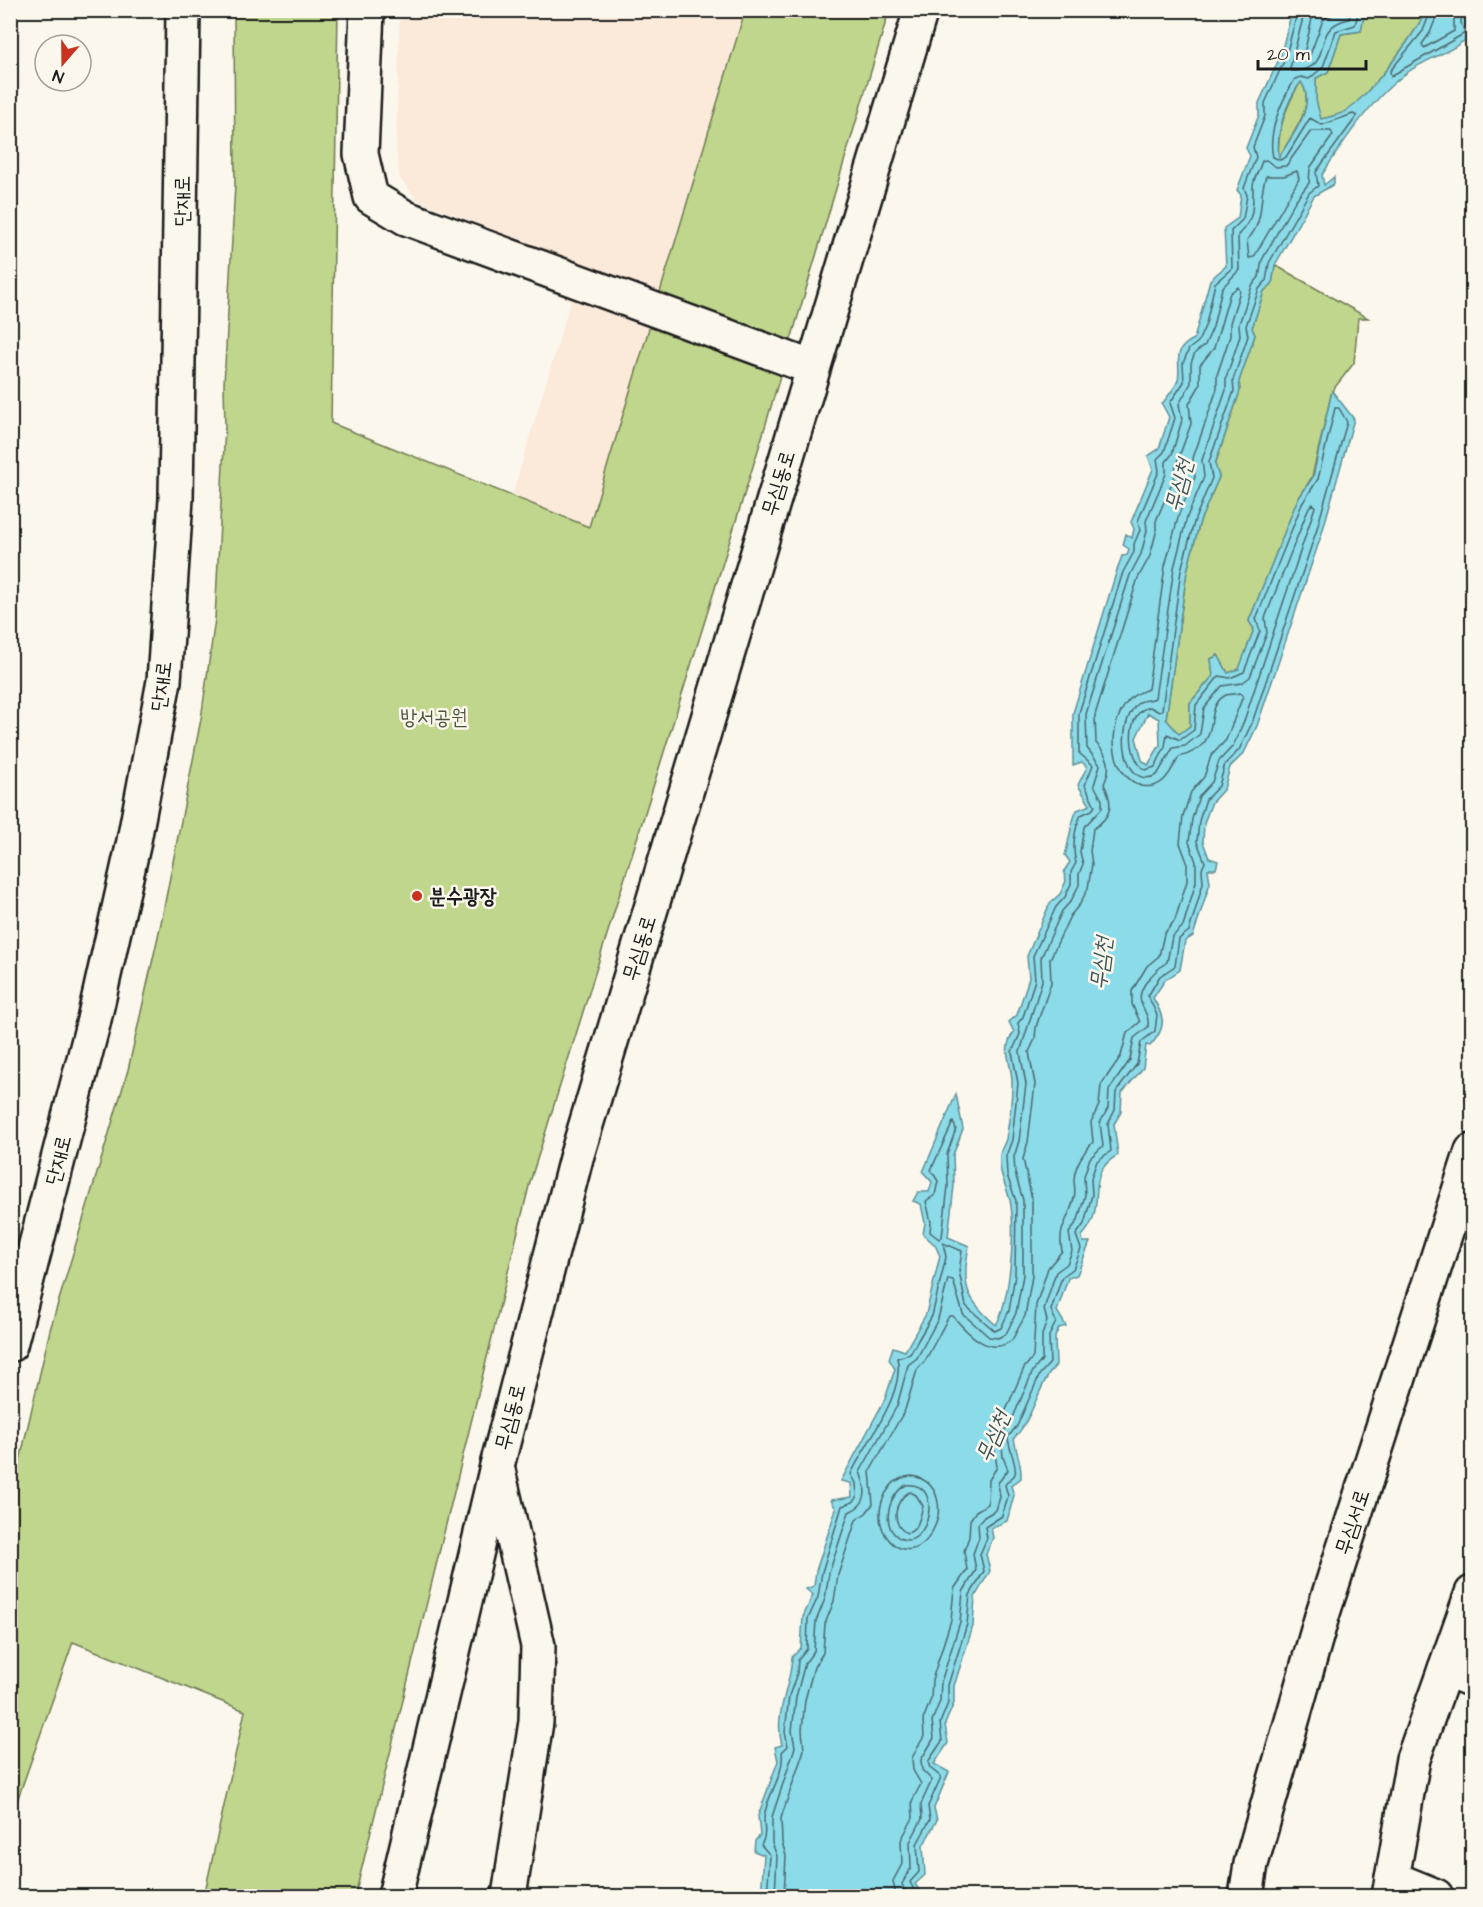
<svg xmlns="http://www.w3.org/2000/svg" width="1483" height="1907" viewBox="0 0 1483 1907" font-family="'Architects Daughter','Poor Story',sans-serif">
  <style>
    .built { fill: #fbe9d9 }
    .green { fill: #bfd68c; stroke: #6e7954; stroke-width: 1.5 }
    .water { fill: #8cdbe9; stroke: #5f8f97; stroke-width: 1.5; fill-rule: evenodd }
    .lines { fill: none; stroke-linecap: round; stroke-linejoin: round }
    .shore { stroke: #49686e; stroke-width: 1.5 }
    .minor-casing { stroke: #1c1c1c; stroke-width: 38 }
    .tertiary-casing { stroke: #1c1c1c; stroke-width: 38 }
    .minor { stroke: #fbf7ec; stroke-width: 33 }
    .tertiary { stroke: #fbf7ec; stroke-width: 33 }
    .poi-dot { fill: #c8321e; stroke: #fbf7ec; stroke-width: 2 }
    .labels { text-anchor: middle; stroke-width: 5; stroke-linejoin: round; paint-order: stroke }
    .street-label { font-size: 21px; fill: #1c1c1c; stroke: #fbf7ec }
    .park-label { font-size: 21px; fill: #4d543e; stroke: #fbf7ec }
    .poi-label { font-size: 21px; font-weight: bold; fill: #1c1c1c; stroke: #fbf7ec; text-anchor: start }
    .water-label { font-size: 22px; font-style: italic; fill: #3e555a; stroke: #fbf7ec }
  </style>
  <rect width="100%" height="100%" fill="#fbf7ec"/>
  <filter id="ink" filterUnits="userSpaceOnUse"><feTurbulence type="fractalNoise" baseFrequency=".0167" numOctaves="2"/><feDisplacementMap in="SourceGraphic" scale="12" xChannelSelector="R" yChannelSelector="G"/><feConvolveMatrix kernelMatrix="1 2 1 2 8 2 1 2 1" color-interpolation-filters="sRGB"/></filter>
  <g filter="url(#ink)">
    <path class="built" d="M400,11H745L590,527L512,496L582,263L419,201L400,179L396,150Z"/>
    <g class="green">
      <path d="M234,11H338L331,423L589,527L745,11H889L759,447L530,1182L355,1896H204L245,1711L73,1642L11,1818V1499L50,1330L128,1070L161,923L201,719L215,619L225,427L224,384L235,185Z"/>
      <path d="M1365,11H1426C1413,37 1371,93 1347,111C1340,115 1328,117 1320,120L1316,100V78L1328,72L1341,34L1361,31Z"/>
      <path d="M1301,81C1318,107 1290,135 1279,158C1276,131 1287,104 1301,81Z"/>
      <path d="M1275,265L1368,318H1358L1354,363L1332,391L1312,477L1297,501L1249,621L1254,629L1239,670L1228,673L1218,655L1211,659L1213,676L1190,703V726L1179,735L1166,719L1187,571L1200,521L1219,477L1215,465L1240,391L1239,381L1255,335L1252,328L1264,291L1272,284Z"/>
    </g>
    <path class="water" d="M1292,11H1365L1361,31L1341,34L1328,72L1316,78V100L1321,119C1329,117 1341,115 1347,110C1372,92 1413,38 1426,11H1468L1467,24L1472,21V34C1454,52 1429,57 1408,72C1374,96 1344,140 1322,175L1324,185L1334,177V184L1314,196L1275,265L1272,284L1264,291L1252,328L1255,335L1239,381L1240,391L1215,464L1219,477L1200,521L1187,571L1166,719L1179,734L1190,726V703L1213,676L1211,659L1218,655L1228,673L1239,669L1254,629L1249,621L1297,501L1313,477L1332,391L1354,419L1322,533L1257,726L1244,753L1230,767L1224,789L1212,802L1204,823L1203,842L1209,858L1218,861L1216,869H1208L1210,883L1193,936L1185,941L1180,970L1165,980L1153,998C1165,1018 1167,1027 1150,1046L1146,1045L1143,1068L1122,1093L1121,1112L1114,1124L1118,1155C1081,1175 1110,1207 1082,1236L1083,1242H1090L1077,1275L1068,1278L1057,1311L1066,1326L1059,1328L1055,1337L1056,1365C1037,1386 1034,1418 1014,1438C1016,1453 1022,1463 1021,1478L1011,1486L1014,1495L1007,1521L991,1528L993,1538L986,1554L990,1571L975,1597L973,1626L954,1686V1703L945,1724L948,1743L934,1764L949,1772L934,1808L937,1820L923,1846L925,1875L915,1884L923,1896H761L764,1855L754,1851L755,1841L760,1835L758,1816L778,1761L775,1747L782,1745C773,1714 791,1687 792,1657L801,1648L803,1617L813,1595L806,1589L814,1586L816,1571L836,1509L831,1500L852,1497L851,1483L841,1481L885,1399L895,1369L889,1359L893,1347L905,1351L926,1314L940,1256L935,1245L923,1234L925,1223L921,1204L913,1201L918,1192H929L932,1182L923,1172L956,1094L963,1129L953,1155L954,1186L948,1237L969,1246C961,1286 966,1299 996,1325C1010,1300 1016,1229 1010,1200C1006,1185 998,1172 1000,1156C1000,1150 1005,1144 1006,1139C1009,1122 1012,1101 1012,1084C1013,1064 1000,1051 1014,1032L1009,1022L1017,1015L1029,978L1027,956L1050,903L1060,894L1066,881L1064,871L1070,862L1065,855C1070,839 1070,825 1077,810L1090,805L1078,785L1087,767L1082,762L1073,765V713L1117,570L1122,556L1127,555L1129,549L1123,545L1126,534L1132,538L1134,529L1131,522L1153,469L1148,456L1159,449L1169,417L1162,404C1167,397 1176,387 1178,380C1182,363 1170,351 1194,339L1210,280L1226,266L1224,228L1238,218L1241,195L1237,190L1250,156L1246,148L1259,115V103L1280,57ZM1301,82C1318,106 1291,137 1279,157C1275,133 1287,100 1301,82ZM1148,713L1159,719L1160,745L1148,765L1142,760L1136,738Z"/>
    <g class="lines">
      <g class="shore">
        <path d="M1305,10L1290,68L1292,71C1296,70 1302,71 1306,69C1332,60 1311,27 1349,19L1351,10"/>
        <path d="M1314,10L1304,54L1307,57L1310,55L1323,20L1342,10"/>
        <path d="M1431,10L1423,31L1390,71L1391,76L1465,33L1461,23L1462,10"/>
        <path d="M1439,10L1430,33L1422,44L1424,48L1454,31V10"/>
        <path d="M1297,171L1299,179L1254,257L1249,258L1247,240C1266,221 1258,198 1266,176H1284Z"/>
        <path d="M953,1122L956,1129L947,1154L948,1186L942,1237L939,1239L930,1232L931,1222L926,1201L935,1195L938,1181L931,1170Z"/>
        <path d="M913,1476C940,1482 944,1511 932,1532C907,1577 859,1526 890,1487C896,1479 903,1476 913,1476Z"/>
        <path d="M906,1485C945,1481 928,1549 902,1539C879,1530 888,1494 906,1485Z"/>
        <path d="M910,1492L916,1495L923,1506C920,1516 919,1530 907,1533C890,1525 894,1499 910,1492Z"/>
        <path d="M767,1896L770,1855L761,1845C767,1834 764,1830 764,1818C766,1795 785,1776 782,1752L788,1746L785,1732L789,1696L797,1673L798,1660L807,1649L808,1619L818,1597L822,1572L842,1506L853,1502L857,1498L856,1483L851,1474C866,1442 906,1393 897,1358L910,1354L932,1316L946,1257L943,1243L962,1251L959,1271L966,1306L995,1331L1001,1328L1009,1311L1015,1275L1016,1201L1007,1175L1006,1156L1012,1140L1018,1083L1012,1052L1020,1034L1018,1023L1023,1017L1035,980L1033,956L1056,907L1065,897L1071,884V872L1076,863C1072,849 1074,829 1081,815L1092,810L1095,806L1085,785L1093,765L1079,753V713L1123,572L1134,552V544L1140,530L1138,521L1159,471L1157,459L1164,452L1175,418L1170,403L1184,382L1183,363L1189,349L1198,342L1206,324L1215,283L1232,268L1231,231L1243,219L1247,195L1244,188L1256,157L1253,147L1265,116V103L1285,59L1298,10"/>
        <path d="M775,1896L777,1856L772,1843V1817L795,1747L792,1731L796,1697L805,1663L814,1651L816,1621L825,1599L829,1573L849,1512C869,1504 867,1490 860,1472L897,1406L908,1365L917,1358L938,1319L948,1279L953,1280L963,1314L989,1337L998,1338L1006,1334L1016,1313L1023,1275V1200L1015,1173L1014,1157L1019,1141L1026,1084L1020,1052L1042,981L1041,958L1062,911L1071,901L1079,885V874L1083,864L1080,852L1084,827L1102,808V800L1094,785L1100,765L1087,748L1086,714L1130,575L1141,554L1147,531L1146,521L1166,474V462L1172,454L1182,420L1179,404L1191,383V363L1195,353L1205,345L1213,327L1222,288L1239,270L1238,235C1254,219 1253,210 1253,188C1252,180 1260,169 1262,161L1266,160L1276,167L1286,166L1311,131H1331L1333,135L1310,168L1309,183L1295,201L1262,260L1259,277L1252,286L1239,324L1240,336L1226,378V390L1202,460L1204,477L1187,517L1174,568L1155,698C1150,701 1144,699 1138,703C1113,726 1124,792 1157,775L1173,748L1185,746L1200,734L1204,708L1222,686L1242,683L1250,677L1267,633L1265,618L1309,507L1313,504L1315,507L1244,721L1233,746L1219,761L1212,782L1199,796L1192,819L1189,842L1196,862V882L1183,926L1172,937L1167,962C1156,970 1134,989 1142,1005C1146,1015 1149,1017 1148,1027L1134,1038L1130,1060L1109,1090L1108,1108L1100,1123L1103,1146L1090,1158L1084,1176L1085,1195L1078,1220L1069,1233L1072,1251L1067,1264L1056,1272L1044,1309L1047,1321L1042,1335V1360L1033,1371L1011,1422L1001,1435L1003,1457L1008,1470L998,1483L1000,1497L996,1510L984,1517L978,1524L979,1537L973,1554L976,1570L963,1592L960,1622L941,1682L940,1701L932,1721L934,1738L921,1760L922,1770L932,1780L921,1804L922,1819L910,1842L911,1868L902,1884L907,1896"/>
        <path d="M784,1896L786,1856L782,1842L781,1818L804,1750L802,1730L805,1700L814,1667L823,1653L825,1624L834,1601L838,1575L856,1520L866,1513L873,1504L870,1471L905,1410L917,1370L925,1361L949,1316H953C967,1333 990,1358 1012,1340L1025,1316L1032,1276V1199L1023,1159L1028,1142L1035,1084L1029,1052L1035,1039L1036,1027L1051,983L1050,959L1070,916L1080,904L1088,888L1092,864L1090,851L1093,829C1112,816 1114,805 1104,784C1112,766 1109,757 1096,743L1095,715L1138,578L1150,556L1156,533V521L1174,478L1176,465L1191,424L1189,404L1200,385V365L1214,348L1230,293L1238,287L1240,291L1230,323V336L1217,375V389L1193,458L1195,477L1179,514L1165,566L1148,689C1142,692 1136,693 1131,698C1107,721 1107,773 1141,786C1163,790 1170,773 1179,757C1227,745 1200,708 1226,695C1230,694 1237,694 1240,693L1243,696L1226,740L1211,756L1204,777L1191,792L1183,816L1180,843L1187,862V881L1175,920L1164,934L1159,956L1147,966L1132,991V1004L1140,1022L1127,1033L1121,1056L1101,1085L1099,1105L1091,1122L1093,1142C1084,1151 1075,1165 1074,1179C1074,1186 1076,1191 1074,1198C1069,1221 1057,1227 1062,1251L1048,1268L1036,1305L1033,1357L1024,1368L1003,1417L992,1432L997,1467L989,1480L988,1504L976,1511L970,1520L969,1537L964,1551L967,1570L954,1589L951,1620L932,1680L931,1699L923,1720L924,1736L912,1758L913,1770L921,1784L912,1801L913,1818L901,1840L902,1864L893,1881L896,1896"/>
        <path d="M917,1896L910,1882L919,1872L917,1844L930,1820L928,1806L941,1777L930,1768L928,1762L942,1741L940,1723L948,1703V1685L967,1624L970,1595L984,1571L980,1554L987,1538L985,1527L1002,1516L1008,1496L1005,1485C1007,1481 1013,1478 1015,1474C1018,1468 1008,1446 1008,1437L1017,1426L1040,1374L1050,1363L1049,1336L1056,1322L1051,1310L1062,1277L1073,1269L1081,1249L1076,1235L1084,1224L1092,1195L1091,1178L1097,1161L1111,1151L1108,1124L1115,1110L1116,1092L1137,1064L1141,1042L1155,1031L1157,1015L1148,996L1160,976L1175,966L1179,939L1189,931L1193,918L1203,883L1202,869L1205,862L1197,842L1199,821L1206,799L1219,786L1225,764L1239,750L1252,723L1316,532L1347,422L1339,408H1335L1318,479L1302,504L1256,619L1260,631L1244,672L1230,678L1219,676L1196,705L1194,730L1180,740L1167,734L1165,747L1155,767L1145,770C1127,758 1125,711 1150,707L1159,712L1162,710L1181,570L1195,519L1212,478L1209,462L1234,391L1233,380L1248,336L1246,326L1259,289L1266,281L1269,263L1309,193L1318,186L1316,172L1357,116L1353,114L1322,125L1310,118L1286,157L1280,160L1273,157C1267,132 1282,100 1295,79L1301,77L1309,79L1323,67L1336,31L1355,25L1359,10"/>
      </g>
      <defs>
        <g id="minor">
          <path d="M367,10L361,154L371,197L406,218L813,368"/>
          <path d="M497,1466L538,1646L536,1722L509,1896"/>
          <path d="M1445,1669L1472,1680"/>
          <path d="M1392,1878L1436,1896"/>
          <path d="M1389,1896L1413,1759L1472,1593"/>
        </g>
        <g id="tertiary">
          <path d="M10,1345L93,1024L133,846L164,681L176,499L183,10"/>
          <path d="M395,1896L497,1466L576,1158L921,10"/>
          <path d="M1246,1896L1251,1864L1322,1616L1472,1151"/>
        </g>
      </defs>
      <use href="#minor" class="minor-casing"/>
      <use href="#tertiary" class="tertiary-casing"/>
      <use href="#minor" class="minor"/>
      <use href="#tertiary" class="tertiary"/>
    </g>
  </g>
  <circle class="poi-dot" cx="417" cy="896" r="6"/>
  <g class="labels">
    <g class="street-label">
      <text transform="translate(182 201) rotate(-90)" y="7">단재로</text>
      <text transform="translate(778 483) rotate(-73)" y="7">무심동로</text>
      <text transform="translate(161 686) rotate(-83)" y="7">단재로</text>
      <text transform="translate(639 948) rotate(-73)" y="7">무심동로</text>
      <text transform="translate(58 1160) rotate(-76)" y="7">단재로</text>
      <text transform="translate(510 1417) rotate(-76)" y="7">무심동로</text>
      <text transform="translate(1352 1522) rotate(-72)" y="7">무심서로</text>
    </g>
    <g class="park-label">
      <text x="434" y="724">방서공원</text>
    </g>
    <g class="poi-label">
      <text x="429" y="903">분수광장</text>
    </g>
    <g class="water-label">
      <text transform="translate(1178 485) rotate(-75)" y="8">무심천</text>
      <text transform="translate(1100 963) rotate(-83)" y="8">무심천</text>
      <text transform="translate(992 1436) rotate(-67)" y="8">무심천</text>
    </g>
  </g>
  <rect width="1483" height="1907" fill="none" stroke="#fbf7ec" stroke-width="36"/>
  <rect x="18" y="18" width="1447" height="1871" fill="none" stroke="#1c1c1c" stroke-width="2" filter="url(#ink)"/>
  <g transform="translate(63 63) rotate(200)"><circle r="28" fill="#fbf7ec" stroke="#a29f99" stroke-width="1.5"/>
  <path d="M0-4.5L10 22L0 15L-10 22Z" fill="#c8321e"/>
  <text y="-9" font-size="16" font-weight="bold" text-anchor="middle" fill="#1c1c1c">N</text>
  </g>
  <path d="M1258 60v9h108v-9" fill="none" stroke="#1c1c1c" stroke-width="3"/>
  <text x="1267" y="60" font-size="18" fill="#1c1c1c" stroke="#fbf7ec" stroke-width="4.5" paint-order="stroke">20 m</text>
</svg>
